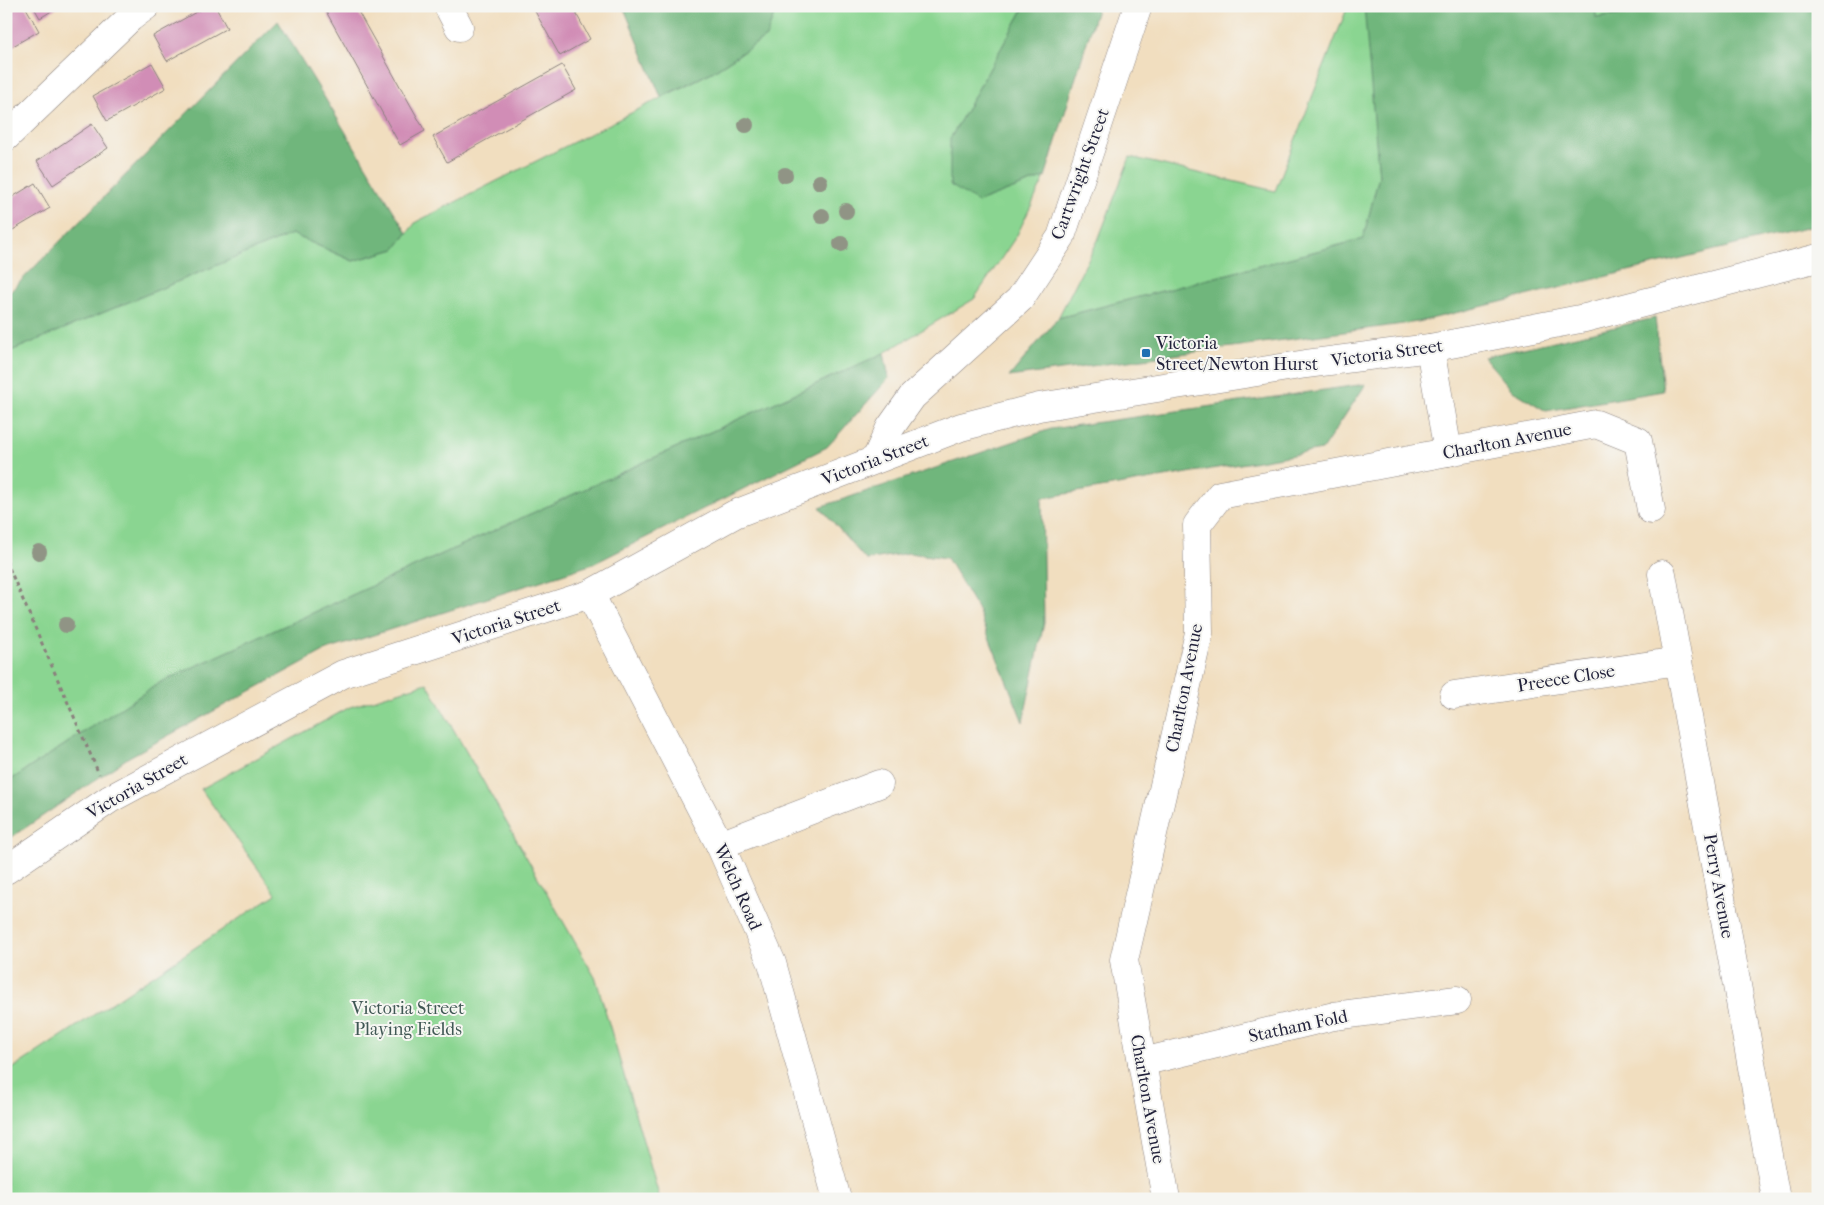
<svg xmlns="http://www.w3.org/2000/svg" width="1824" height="1205" viewBox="0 0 1824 1205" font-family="'IM FELL French Canon',serif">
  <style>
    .green { fill: #8ad591; stroke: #567c66 }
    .forest { fill: #6fb67b; stroke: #486c5b }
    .building { fill: #d18db6 }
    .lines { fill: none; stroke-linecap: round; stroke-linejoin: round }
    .minor-casing { stroke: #8a807d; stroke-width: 29 }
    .path { stroke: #8a807d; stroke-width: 3; stroke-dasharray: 4 4; stroke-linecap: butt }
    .minor { stroke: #fff; stroke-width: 28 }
    .tree { fill: #909485 }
    .poi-dot { fill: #1f6fb2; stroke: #f6f6f2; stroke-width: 2 }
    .labels { text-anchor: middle; stroke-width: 4; stroke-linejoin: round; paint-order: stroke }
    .street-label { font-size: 18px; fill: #22223b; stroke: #f6f6f2 }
    .poi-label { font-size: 18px; fill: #22223b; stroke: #f6f6f2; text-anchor: start }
    .park-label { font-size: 18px; fill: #415855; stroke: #f6f6f2 }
  </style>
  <rect width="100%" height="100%" fill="#f6f6f2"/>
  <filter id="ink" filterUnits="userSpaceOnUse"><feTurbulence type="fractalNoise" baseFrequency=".02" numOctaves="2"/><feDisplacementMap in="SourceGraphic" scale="10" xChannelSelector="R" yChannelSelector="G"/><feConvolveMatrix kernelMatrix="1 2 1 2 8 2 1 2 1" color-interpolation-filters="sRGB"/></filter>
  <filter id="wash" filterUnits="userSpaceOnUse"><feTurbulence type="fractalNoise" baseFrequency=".0096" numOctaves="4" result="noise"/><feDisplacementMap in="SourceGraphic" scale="20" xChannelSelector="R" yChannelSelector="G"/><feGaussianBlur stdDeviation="1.12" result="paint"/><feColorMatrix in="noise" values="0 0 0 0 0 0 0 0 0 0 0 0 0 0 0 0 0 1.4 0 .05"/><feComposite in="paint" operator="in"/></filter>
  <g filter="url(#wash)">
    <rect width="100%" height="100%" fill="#f1debf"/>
    <g class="green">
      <path d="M777,6H1025L950,139L978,202L1045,177L1017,235L974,299L884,353L161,682L6,783V353L292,234L353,261L395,249L416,222L712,72L766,37Z"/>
      <path d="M1348,6H1365L1379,176L1363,239L1058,318L1098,240L1130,157L1275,191Z"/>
      <path d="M1596,6H1684L1595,18Z"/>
      <path d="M427,683L596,979L660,1199H6V1073L276,894L201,789L350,707Z"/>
    </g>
    <g class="forest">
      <path d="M623,6H777L766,37L712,72L661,97Z"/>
      <path d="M1025,6H1098L1045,177L978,202L950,185V139Z"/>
      <path d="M1364,6H1596V18L1684,6H1818V225L1418,322L1009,377L1058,318L1363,239L1379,176Z"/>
      <path d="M278,21L407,233L395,249L353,261L292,234L6,353V296Z"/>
      <path d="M1655,318L1663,391L1546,411L1512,390L1484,357Z"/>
      <path d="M884,353L889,378L827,447L593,564L324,651L129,757L6,841V783L161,682Z"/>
      <path d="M1366,384L1322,450L1042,498L1044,623L1023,722L978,610L947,558L909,553L866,560L820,507L1051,429Z"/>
    </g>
    <g id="blocks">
      <g class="building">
        <path d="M11,6H25L39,31L6,50V9Z"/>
        <path d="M33,6H60L40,18Z"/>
        <path d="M207,6H215L227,28L167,61L153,36Z"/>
        <path d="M323,6H355L425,131L400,145Z"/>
        <path d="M532,6H572L590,39L560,56Z"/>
        <path d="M152,63L166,88L107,121L93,96Z"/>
        <path d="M562,65L576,90L447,162L433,137Z"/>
        <path d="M92,124L108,148L53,185L37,161Z"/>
        <path d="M35,183L50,208L6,234V201Z"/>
      </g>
    </g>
  </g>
  <g filter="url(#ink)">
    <use href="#blocks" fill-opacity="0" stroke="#8a807d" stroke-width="1"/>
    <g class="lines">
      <defs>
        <g id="minor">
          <path d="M448,6L459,27"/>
          <path d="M6,137L130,18L146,6"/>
          <path d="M1430,348L1448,452"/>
          <path d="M876,459L890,428L912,397L1020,299L1061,237L1138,6"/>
          <path d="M1662,574L1776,1199"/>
          <path d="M590,594L720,845L772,963L837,1199"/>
          <path d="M1454,695L1678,661"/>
          <path d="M720,845L879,784"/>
          <path d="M6,870L110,799L343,674L590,594L735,514L961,427L1039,407L1306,364L1430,348L1585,318L1818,258"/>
          <path d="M1142,1062L1334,1016L1457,1000"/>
          <path d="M1166,1199L1124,960L1199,633L1197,525L1220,495L1596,424L1638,441L1651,510"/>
        </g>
      </defs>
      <use href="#minor" class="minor-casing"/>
      <path class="path" d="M6,561L99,774"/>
      <use href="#minor" class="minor"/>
    </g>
    <g class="tree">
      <circle cx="746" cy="125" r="8"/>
      <circle cx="785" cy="175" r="8"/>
      <circle cx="820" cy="182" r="8"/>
      <circle cx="846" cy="211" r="8"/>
      <circle cx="822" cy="216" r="8"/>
      <circle cx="841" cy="244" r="8"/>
      <circle cx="39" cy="552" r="8"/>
      <circle cx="66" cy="625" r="8"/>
    </g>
  </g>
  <rect class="poi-dot" x="1141" y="348" width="10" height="10" rx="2.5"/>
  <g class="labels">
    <g class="street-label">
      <text transform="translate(1080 174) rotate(-70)" y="6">Cartwright Street</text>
      <text transform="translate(1387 353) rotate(-8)" y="6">Victoria Street</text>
      <text transform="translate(1507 441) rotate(-11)" y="6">Charlton Avenue</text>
      <text transform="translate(875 460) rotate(-21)" y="6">Victoria Street</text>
      <text transform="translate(506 622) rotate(-18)" y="6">Victoria Street</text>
      <text transform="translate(1566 678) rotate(-9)" y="6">Preece Close</text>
      <text transform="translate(1184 688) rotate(-79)" y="6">Charlton Avenue</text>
      <text transform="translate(137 786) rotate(-30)" y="6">Victoria Street</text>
      <text transform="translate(1719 886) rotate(80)" y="6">Perry Avenue</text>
      <text transform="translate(738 887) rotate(66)" y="6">Welch Road</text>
      <text transform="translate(1298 1026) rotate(-12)" y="6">Statham Fold</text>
      <text transform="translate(1148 1099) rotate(80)" y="6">Charlton Avenue</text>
    </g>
    <g class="poi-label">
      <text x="1156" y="349">Victoria<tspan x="1156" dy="21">Street/Newton Hurst</tspan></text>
    </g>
    <g class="park-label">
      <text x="408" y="1014">Victoria Street<tspan x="408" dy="21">Playing Fields</tspan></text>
    </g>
  </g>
  <rect width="1824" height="1205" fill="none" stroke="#f6f6f2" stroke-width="25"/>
</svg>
